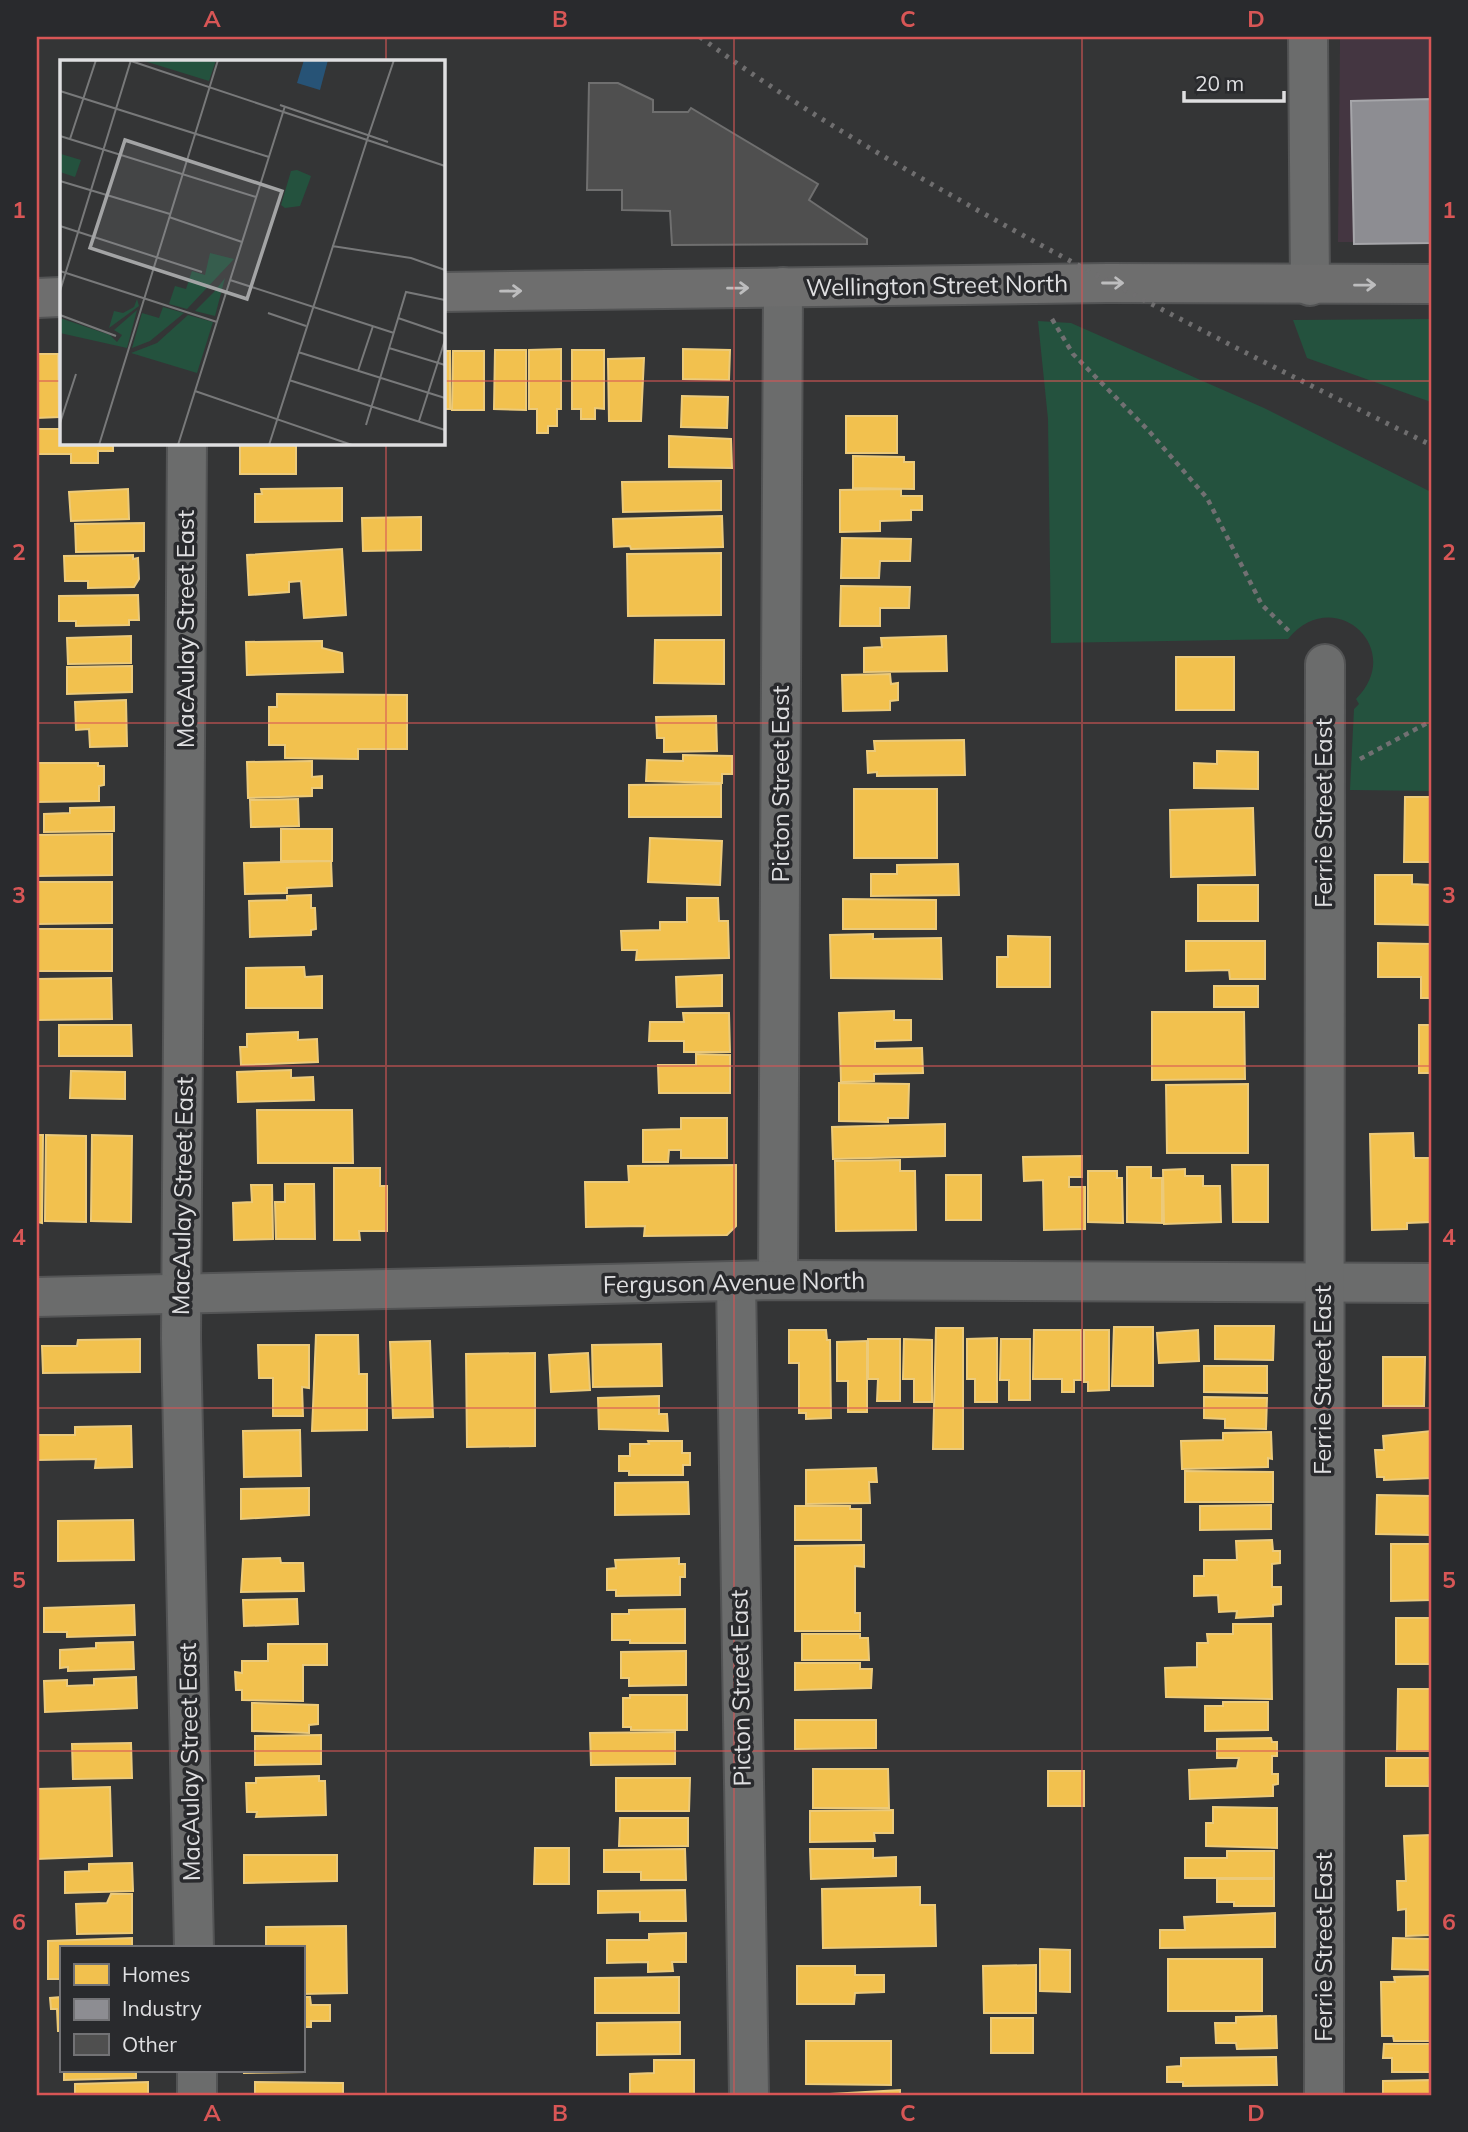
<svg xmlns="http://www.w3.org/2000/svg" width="1468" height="2132" viewBox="0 0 1468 2132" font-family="Mulish,sans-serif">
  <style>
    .industrial { fill: #443641 }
    .green { fill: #24523e }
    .homes { fill: #f2c14e; stroke: #ecca7a; stroke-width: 2 }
    .industry { fill: #8d8d92; stroke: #a6a6aa; stroke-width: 2 }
    .building { fill: #4f4f4f; stroke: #6f6f6f; stroke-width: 2 }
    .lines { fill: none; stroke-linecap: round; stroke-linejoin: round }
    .minor-casing { stroke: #535455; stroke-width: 42 }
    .secondary-casing { stroke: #535455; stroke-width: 42 }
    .path { stroke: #717072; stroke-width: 4.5; stroke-dasharray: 5 5; stroke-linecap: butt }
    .minor { stroke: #6b6c6c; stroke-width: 38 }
    .secondary { stroke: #6e6e6e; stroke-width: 38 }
    .rail { stroke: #6f6e6f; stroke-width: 5; stroke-dasharray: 3.5 7; stroke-linecap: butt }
    .oneway { stroke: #bdbdbe }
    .grid { fill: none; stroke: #d85656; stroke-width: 2; stroke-opacity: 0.55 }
    .labels { text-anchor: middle; stroke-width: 7; stroke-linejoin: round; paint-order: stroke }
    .street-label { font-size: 24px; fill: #dfdfe1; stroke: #292a2d }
    .inset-road { fill: none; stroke: #78797a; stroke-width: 2 }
    .view { fill: #a3a4a5; fill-opacity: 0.15; stroke: #a3a4a5; stroke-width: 3.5 }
    .inset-edge { fill: none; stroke: #dfdfe1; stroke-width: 3.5 }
    .neatline { fill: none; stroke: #d85656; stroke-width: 2.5 }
    .grid-label { font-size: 23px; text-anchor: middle; font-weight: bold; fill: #d85656 }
  </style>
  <rect width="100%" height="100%" fill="#343536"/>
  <path class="industrial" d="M1340,37H1431V242H1338Z"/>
  <g class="green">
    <path d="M1431,319V402L1307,358L1293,320Z"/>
    <path d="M1038,321L1071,323L1264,408L1431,492V791L1350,790L1354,709L1359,704L1356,699C1407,648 1333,583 1288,639L1051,643L1048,419Z"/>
  </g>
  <g class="homes">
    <path d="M561,349V409H557V426H548V433H537V409H529V350Z"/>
    <path d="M683,349L730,350L729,380L683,379Z"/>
    <path d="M495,350H526V410L494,409Z"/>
    <path d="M572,350H604V409L595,408V419H581V409H572Z"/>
    <rect x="443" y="351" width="7" height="58"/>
    <path d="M453,351H484V410H452Z"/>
    <path d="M37,354H58L59,417L37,418Z"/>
    <path d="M644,358L641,421H609L608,359Z"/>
    <path d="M682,396L728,397L727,428L681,427Z"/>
    <rect x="846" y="416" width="51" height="37"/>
    <path d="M37,429H61V443H113V451H98V463H71V454H37Z"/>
    <path d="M669,436L731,439L732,468L669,467Z"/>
    <rect x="240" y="443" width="56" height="31"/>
    <path d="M853,456L904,457V462H914V489L853,488Z"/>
    <path d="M721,481V510L623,512L622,482Z"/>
    <path d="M342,488V521L255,522V494H262L261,489Z"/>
    <path d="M128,489L129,519L71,521L69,492Z"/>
    <path d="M901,489V496H922V510H911V520L880,521V531L840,532V490Z"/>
    <path d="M722,516L723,547L631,549L630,546L614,547L613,519Z"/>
    <path d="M421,517V550L363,551L362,518Z"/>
    <path d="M144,523V551L76,552L75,524Z"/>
    <path d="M842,538L911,539L910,561H880L879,578H841Z"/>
    <path d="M342,549L346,615L304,618L301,581L289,582V592L249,595L247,555Z"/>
    <path d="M721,553V615L628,616L627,554Z"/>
    <path d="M133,555V559L138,558L139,579L134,587L88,588V581H65L64,556Z"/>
    <path d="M841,586L910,587L909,608H880V626H840Z"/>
    <path d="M138,595L139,620H129V625L76,626V621H59V596Z"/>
    <path d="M131,636V663L68,664L67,638Z"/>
    <path d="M946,636L947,671L864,672V648L882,647L881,638Z"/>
    <path d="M655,640H724V684L654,683Z"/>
    <path d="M322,641V648L342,653L343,672L247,675L246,642Z"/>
    <rect x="1176" y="657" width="58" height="53"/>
    <path d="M132,666V692L67,694V667Z"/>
    <path d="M890,674L891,684L898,683V700L890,701V710L843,711L842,675Z"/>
    <path d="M277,694L407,695V749H358V759L285,758V745H269V707H277Z"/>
    <path d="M126,700L127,746L90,747L89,729L76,730L75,702Z"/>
    <path d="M716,716L717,751L664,752V738H657L656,717Z"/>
    <path d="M964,740L965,775L877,776V772L868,773L867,751H875L874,741Z"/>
    <path d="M1217,751L1258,752V789L1194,788V763L1217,764Z"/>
    <path d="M683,755L732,756V774H722V783L646,781L647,760L683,761Z"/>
    <path d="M312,761V777L322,776V788H312V796L248,798L247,762Z"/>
    <path d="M37,763H98V766H104V785L99,786V801L37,802Z"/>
    <path d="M721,784V817H629V785Z"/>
    <rect x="854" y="789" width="83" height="69"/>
    <path d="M1405,797H1431V862H1404Z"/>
    <path d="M298,799L299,826L251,827L250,800Z"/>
    <path d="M114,807V831L44,832V814L70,813V808Z"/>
    <path d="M1253,808L1255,875L1171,877L1170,810Z"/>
    <rect x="281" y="829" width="51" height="32"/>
    <path d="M112,834V875L37,876V835Z"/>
    <path d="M650,838L722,841L720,885L648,882Z"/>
    <path d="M331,861L332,886L287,888V893L245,894L244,863Z"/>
    <path d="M958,864L959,895L871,896V874H897V865Z"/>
    <path d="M1375,875H1412V884L1431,885V925L1375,924Z"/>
    <path d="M37,882H112V923L37,924Z"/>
    <rect x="1198" y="885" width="60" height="36"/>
    <path d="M311,895V908H315L316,929L311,930V935L250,937L249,901L287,900V896Z"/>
    <path d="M687,898H718L719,921H728L729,958L636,960L637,950H622L621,931L660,930V922H687Z"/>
    <path d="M843,899L936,900V929H843Z"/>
    <rect x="37" y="929" width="75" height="42"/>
    <path d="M873,934V939L941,938L942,979L831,978L830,935Z"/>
    <path d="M1008,936L1050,937V987H997V957H1008Z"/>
    <path d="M1186,941H1265V979H1230L1229,970L1186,971Z"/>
    <path d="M1378,943L1431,944V998H1421V977H1378Z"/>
    <path d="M304,967L305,977L322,976V1008H246V968Z"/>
    <path d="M722,975V1006L677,1007L676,977Z"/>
    <path d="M111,978L112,1019L37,1020V979Z"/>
    <rect x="1214" y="986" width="44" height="21"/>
    <path d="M894,1011V1020H911V1040L875,1041V1049L922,1048L923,1073L874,1074V1081L841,1082L839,1013Z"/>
    <path d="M1152,1012H1244L1245,1079L1152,1080Z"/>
    <path d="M683,1013H729L730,1052H684V1041H649L650,1022H684Z"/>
    <path d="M59,1025H131L132,1056H59Z"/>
    <rect x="1419" y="1025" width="12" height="48"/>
    <path d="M298,1032V1040L317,1039L318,1062L241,1065L240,1047H247V1034Z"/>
    <path d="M696,1054L730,1055V1093H659L658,1065H696Z"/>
    <path d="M291,1070V1078L313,1077L314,1100L238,1102L237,1072Z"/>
    <path d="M71,1071L125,1072V1099L70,1098Z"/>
    <path d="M839,1083L909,1084L908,1118H888V1122L839,1121Z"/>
    <path d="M1248,1084V1153H1167L1166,1085Z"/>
    <path d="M257,1110H352L353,1163H258Z"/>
    <path d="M681,1118H727V1158H681V1150H669L668,1162H643V1130L681,1129Z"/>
    <path d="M945,1124V1156L833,1159L832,1127Z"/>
    <path d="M1413,1133L1414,1158H1431V1222L1407,1223V1229L1372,1230L1370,1134Z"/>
    <path d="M37,1135H43L42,1223L37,1222Z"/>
    <path d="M46,1135L86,1136V1222L45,1221Z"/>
    <path d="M92,1135L132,1136L131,1222L91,1221Z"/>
    <path d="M1082,1156V1177H1069V1187H1085V1229L1044,1230L1043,1180L1024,1181L1023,1157Z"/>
    <path d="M900,1160V1171H915L916,1230L836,1231L835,1161Z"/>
    <path d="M736,1165V1226L727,1235L644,1236L645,1226L586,1227L585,1182H629L628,1166Z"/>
    <path d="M1232,1165H1268V1222H1233Z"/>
    <path d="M1127,1167H1151V1178H1162V1223L1127,1222Z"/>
    <path d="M334,1168H380V1186H387V1231H359L360,1240H334Z"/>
    <path d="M1185,1169V1176H1203V1186H1220L1221,1222L1164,1224L1163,1170Z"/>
    <path d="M1088,1171H1117V1178H1122L1123,1223L1088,1222Z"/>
    <rect x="946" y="1175" width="35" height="45"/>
    <path d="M285,1184H314L315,1239H276L275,1202H285Z"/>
    <path d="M251,1185H272L273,1239L234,1240L233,1203L252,1202Z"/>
    <path d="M1215,1326H1274L1273,1360L1215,1359Z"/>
    <path d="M1114,1327H1153V1386H1112Z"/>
    <path d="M936,1328H963V1449H933Z"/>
    <path d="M789,1330H826L827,1340H830L831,1418L806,1419V1413H799V1363H789Z"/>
    <path d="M1034,1330H1081V1380H1074V1392H1062V1379H1033Z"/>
    <path d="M1084,1330H1109V1390L1088,1391V1382H1084Z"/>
    <path d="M1198,1330L1199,1361L1159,1363L1157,1333Z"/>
    <path d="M316,1335H358L359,1374H367V1430L312,1431Z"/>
    <path d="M997,1338V1402H975V1379H967V1339Z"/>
    <path d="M140,1339V1372L43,1373L42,1346H77L78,1340Z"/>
    <path d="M868,1339H900V1401H877L878,1379H868Z"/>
    <path d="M904,1339L932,1340V1402H914V1379H903Z"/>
    <path d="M1001,1339H1030V1400H1009V1380H1000Z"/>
    <path d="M430,1341L433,1417L393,1418L390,1342Z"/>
    <path d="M867,1341V1412H848V1381H837V1342Z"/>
    <path d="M661,1344L662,1386L593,1387L592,1345Z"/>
    <path d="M258,1345H309V1388L302,1387L303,1416H273V1378H259Z"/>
    <path d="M535,1353V1446L467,1447L466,1354Z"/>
    <path d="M588,1353L590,1390L551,1392L549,1355Z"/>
    <path d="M1383,1357H1425L1424,1406H1383Z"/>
    <path d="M1204,1366H1267V1393L1204,1392Z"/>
    <path d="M659,1396V1414H667L668,1431L599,1429L598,1398Z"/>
    <path d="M1204,1397L1267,1398L1266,1429L1225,1428V1419L1204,1418Z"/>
    <path d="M131,1426L132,1467L95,1468L96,1459L37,1460V1435H75V1427Z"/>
    <path d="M300,1430L301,1476L244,1477L243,1431Z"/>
    <path d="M1431,1431V1478L1384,1480V1477H1377L1375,1450H1384L1383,1436Z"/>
    <path d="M1271,1432L1272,1459L1268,1458V1467L1182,1469L1181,1441L1223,1440V1433Z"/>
    <path d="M648,1441H682V1453H690V1465H683V1475H629V1471H619V1456H630V1444H649Z"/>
    <path d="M876,1468L877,1482H869L870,1503L806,1504V1470Z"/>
    <path d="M1185,1471L1273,1472V1502H1185Z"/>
    <path d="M688,1482L689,1514L615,1515V1483Z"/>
    <path d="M309,1488V1515L241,1519V1489Z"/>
    <path d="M1377,1495L1431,1496V1535L1376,1534Z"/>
    <path d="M1271,1505V1529L1200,1530V1506Z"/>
    <path d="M795,1506H850V1509H861V1540H795Z"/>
    <path d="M133,1520L134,1560L58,1561V1521Z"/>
    <path d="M1272,1540L1273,1551H1280V1563L1272,1564V1587H1281V1604L1273,1605V1616L1236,1618L1237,1611L1219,1612L1218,1595L1194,1596V1576H1204V1560H1237L1236,1541Z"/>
    <path d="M1391,1544H1431V1600L1391,1601Z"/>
    <path d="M864,1545V1567L855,1566V1613H860V1631H795V1546Z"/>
    <path d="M280,1558L281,1563H303L304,1591L241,1592L243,1559Z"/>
    <path d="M679,1558V1564H685V1577H680V1595L616,1596V1590H607V1569L616,1568L615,1560Z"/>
    <path d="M297,1599L298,1624L244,1626L243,1600Z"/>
    <path d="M134,1605L135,1635L67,1637V1632H44V1608Z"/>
    <path d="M685,1609V1643H630V1640H612V1614H629V1610Z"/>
    <rect x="1396" y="1618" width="35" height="46"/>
    <path d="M1233,1624H1271L1272,1699L1166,1697L1165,1668L1197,1667V1643H1208L1207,1634H1233Z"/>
    <path d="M802,1634H860V1638H868L869,1660H802Z"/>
    <path d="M133,1642L134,1669L68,1671V1667L60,1668V1650L96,1648V1643Z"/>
    <path d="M268,1644H327V1665H303V1701L242,1700V1690H236L235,1672L242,1673V1661H268Z"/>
    <path d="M686,1651V1685L629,1686V1678H621V1652Z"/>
    <path d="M795,1663H860V1669H872L871,1688L795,1690Z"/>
    <path d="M136,1677L137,1708L45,1712L44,1681L67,1680V1686L94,1685V1679Z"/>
    <path d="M1398,1689H1431V1751H1397Z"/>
    <path d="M630,1695H687V1730H631V1727H623V1698H630Z"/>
    <path d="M1223,1702H1268V1730L1205,1731V1706H1223Z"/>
    <path d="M252,1703L318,1705V1724L309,1725V1733L252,1731Z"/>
    <path d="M795,1720H876V1748L795,1749Z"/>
    <path d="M675,1732V1764L591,1765L590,1733Z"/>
    <path d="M321,1735V1764L255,1765V1736Z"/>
    <path d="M1271,1738L1272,1742H1277V1756H1272V1774H1278V1784L1273,1785V1796L1190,1799L1189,1770L1237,1768L1239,1758H1217V1739Z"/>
    <path d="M131,1743L132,1778L73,1779L72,1744Z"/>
    <path d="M1386,1758H1431L1429,1786H1386Z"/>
    <path d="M813,1769H888L889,1808H813Z"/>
    <rect x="1048" y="1771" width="36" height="35"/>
    <path d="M319,1776V1781H325L326,1815L256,1817L257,1812H247L246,1783H256V1778Z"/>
    <path d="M616,1778H690L689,1811H616Z"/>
    <path d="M110,1787L112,1856L37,1859V1789Z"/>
    <path d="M1213,1807L1277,1808V1848L1206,1846V1823H1213Z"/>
    <path d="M893,1810V1833H874L875,1841L810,1842V1811Z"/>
    <path d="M620,1818H688V1846H619Z"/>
    <path d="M1431,1835V1935L1406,1936V1909L1398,1910L1397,1881H1406L1404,1836Z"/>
    <path d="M535,1848H569V1884H534Z"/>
    <path d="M685,1849L686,1880H641V1872H604V1850Z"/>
    <path d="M810,1849H873V1858L896,1857V1876L811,1879Z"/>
    <path d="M1227,1851H1274V1878H1185V1858H1227Z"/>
    <path d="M244,1855H337V1881L244,1883Z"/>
    <path d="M132,1863L133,1891L65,1893V1872L89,1871V1864Z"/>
    <path d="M1217,1879H1274V1906H1234V1902H1217Z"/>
    <path d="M920,1887V1905H935L936,1946L823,1948L822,1889Z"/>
    <path d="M685,1890L686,1921H640V1912L598,1913V1891Z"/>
    <path d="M111,1894H132V1933L77,1934L76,1904L107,1903Z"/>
    <path d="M1275,1913V1947L1160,1948V1930H1185L1184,1917Z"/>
    <path d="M346,1926L347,1993L303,1994V1948H266V1927Z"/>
    <path d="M686,1933V1962H672L673,1971L648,1972V1962L607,1963V1940H649V1934Z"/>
    <path d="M132,1938V1948H61V1979H48V1941Z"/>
    <path d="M1393,1938L1431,1939V1970L1392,1969Z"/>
    <path d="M1040,1949L1070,1950V1992L1040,1991Z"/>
    <rect x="1168" y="1959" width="94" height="52"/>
    <path d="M1036,1965V2013H984L983,1966Z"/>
    <path d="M797,1966H855V1975H884V1992L855,1993L854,2004H797Z"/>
    <path d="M1431,1976V2041H1394L1393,2036H1382L1381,1982H1395L1394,1977Z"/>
    <path d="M679,1977V2013H595V1978Z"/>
    <path d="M61,1997V2031H58L57,2009H51L50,1998Z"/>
    <path d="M303,1997H310L311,2005H330V2021H311V2027H303Z"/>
    <path d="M1276,2016L1277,2048L1237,2049L1236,2043H1216L1215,2023H1236V2017Z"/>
    <rect x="991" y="2018" width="42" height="35"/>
    <path d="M680,2022V2054L597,2055V2023Z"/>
    <path d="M303,2041L304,2072L244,2073V2071H303Z"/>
    <path d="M806,2041H891V2085L806,2084Z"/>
    <path d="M1384,2044H1431V2072H1392V2058H1383Z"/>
    <path d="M1276,2057L1277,2085L1183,2086V2082H1167V2067L1181,2066V2058Z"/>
    <path d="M654,2060H694V2095H630V2074L654,2073Z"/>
    <path d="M64,2071H136V2078L64,2080Z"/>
    <path d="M1431,2080V2095H1383V2081Z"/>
    <path d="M148,2082V2095H75V2084Z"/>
    <path d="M255,2082L343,2083V2095H255Z"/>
    <path d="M900,2090V2094L910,2095H812Z"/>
  </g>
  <path class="industry" d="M1431,99V243L1354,244L1351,101Z"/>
  <path class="building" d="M589,83H618L653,100V112H688L691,108L818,184L809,200L867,239V244L672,245L670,211L622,210V190H587Z"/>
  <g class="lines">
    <defs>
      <g id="minor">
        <path d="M1308,37L1310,286"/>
        <path d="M187,443L181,1338L194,1948"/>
        <path d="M778,1280L783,287"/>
        <path d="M736,1281L749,2095"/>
        <path d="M37,1297L778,1280L1431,1283"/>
        <path d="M197,2071V2095"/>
        <path d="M1324,2095L1325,664"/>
      </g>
      <g id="secondary">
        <path d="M443,292L1108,283L1431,284"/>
        <path d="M37,298L61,297"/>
      </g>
    </defs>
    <use href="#minor" class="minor-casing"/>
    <use href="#secondary" class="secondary-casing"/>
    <g class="path">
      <path d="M1052,319L1073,354L1148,430L1207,498L1262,605L1291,633"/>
      <path d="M1360,759L1431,721"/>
    </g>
    <use href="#minor" class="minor"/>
    <use href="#secondary" class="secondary"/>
    <path class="rail" d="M700,37C791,104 890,161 988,216C1134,297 1282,372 1431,445"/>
  </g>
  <defs><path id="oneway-shaft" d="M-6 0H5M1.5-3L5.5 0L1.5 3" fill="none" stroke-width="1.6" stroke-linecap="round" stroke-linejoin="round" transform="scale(1.75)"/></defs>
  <g class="oneway">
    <use href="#oneway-shaft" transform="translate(1113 283)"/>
    <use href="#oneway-shaft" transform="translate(1365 285) rotate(-1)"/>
    <use href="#oneway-shaft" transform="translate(738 288) rotate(-1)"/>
    <use href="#oneway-shaft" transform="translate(511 291) rotate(-1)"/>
  </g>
  <path class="grid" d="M386,37V61M734,37V2095M1082,37V2095M37,381H61M443,381H1431M386,443V2095M37,723H1431M37,1066H1431M37,1408H1431M37,1751H1431"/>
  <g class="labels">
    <g class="street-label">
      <text transform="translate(937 286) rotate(-1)" y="8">Wellington Street North</text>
      <text transform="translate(186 629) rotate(-90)" y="8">MacAulay Street East</text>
      <text transform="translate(781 784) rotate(-90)" y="8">Picton Street East</text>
      <text transform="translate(1324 813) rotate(-90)" y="8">Ferrie Street East</text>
      <text transform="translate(183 1196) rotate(-89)" y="8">MacAulay Street East</text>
      <text transform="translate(734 1283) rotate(-1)" y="8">Ferguson Avenue North</text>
      <text transform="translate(1323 1380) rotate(-90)" y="8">Ferrie Street East</text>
      <text transform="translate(741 1688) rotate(-91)" y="8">Picton Street East</text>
      <text transform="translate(190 1762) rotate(-91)" y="8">MacAulay Street East</text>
      <text transform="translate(1324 1947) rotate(-90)" y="8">Ferrie Street East</text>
    </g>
  </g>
  <g transform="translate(60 60)">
    <rect width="385" height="385" fill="#343536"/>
    <path d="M81,0H156L149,21ZM1,94L21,100L15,117L0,112ZM237,110L251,116L249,122L240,146L225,148L221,145L231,111ZM150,193L174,199L127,249L109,244L115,226L126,229L132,211L145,215ZM165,218L155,256L135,251L154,232ZM77,239L79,246L49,268L54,251L63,253L74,247ZM103,247L124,253L90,281L72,288L82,253L99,258ZM77,250L67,288L0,273V258L50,275L57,282L62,275L54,270ZM128,255L153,262L137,313L71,293L97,283Z" fill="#24523e"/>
    <path d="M244,0H268L260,30L237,23Z" fill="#275376"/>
    <path class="inset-road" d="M68,0L385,106M0,31L209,97M220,45L328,82M309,74L334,0M0,76L196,137M10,79L36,0M0,121L110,154M109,157L182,182M0,166L142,212M272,186L351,198L385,210M0,211L157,262M170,220L334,273M0,231L71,0M208,253L246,266M0,255L56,276M338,258L385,274M329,288L385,305M238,292L385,338M298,311L313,266M229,320L385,370M135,331L292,385M359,361L385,280M0,363L16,314M306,365L346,232L385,240M39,385L158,0M118,385L225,46M209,385L309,74"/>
    <path class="view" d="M65,80L222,131L187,239L30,188Z"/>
    <rect width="385" height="385" class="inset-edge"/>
  </g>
  <rect width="1468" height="2132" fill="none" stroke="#292a2d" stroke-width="77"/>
  <rect x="60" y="1946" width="245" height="126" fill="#292a2d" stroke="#727275" stroke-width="2"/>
  <rect x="74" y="1964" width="35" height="21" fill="#f2c14e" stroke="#727275" stroke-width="2"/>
  <text x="122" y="1982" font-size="21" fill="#dfdfe1">Homes</text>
  <rect x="74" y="1999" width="35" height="21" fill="#8d8d92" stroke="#727275" stroke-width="2"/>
  <text x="122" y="2016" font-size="21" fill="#dfdfe1">Industry</text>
  <rect x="74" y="2034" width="35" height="21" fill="#4f4f4f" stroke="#727275" stroke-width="2"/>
  <text x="122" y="2052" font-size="21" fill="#dfdfe1">Other</text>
  <path d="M1184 91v10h100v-10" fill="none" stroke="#dfdfe1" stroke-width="3.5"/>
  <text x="1195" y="91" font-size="21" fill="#dfdfe1" stroke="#292a2d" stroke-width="5" paint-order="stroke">20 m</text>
  <rect x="38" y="38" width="1392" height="2056" class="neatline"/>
  <g class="grid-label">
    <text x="212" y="27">A</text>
    <text x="560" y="27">B</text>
    <text x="908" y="27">C</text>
    <text x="1256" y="27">D</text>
    <text x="19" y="218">1</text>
    <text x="1449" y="218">1</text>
    <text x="19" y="560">2</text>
    <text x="1449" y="560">2</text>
    <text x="19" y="903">3</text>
    <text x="1449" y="903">3</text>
    <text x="19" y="1245">4</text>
    <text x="1449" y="1245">4</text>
    <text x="19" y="1588">5</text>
    <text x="1449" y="1588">5</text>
    <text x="19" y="1930">6</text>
    <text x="1449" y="1930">6</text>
    <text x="212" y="2121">A</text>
    <text x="560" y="2121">B</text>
    <text x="908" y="2121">C</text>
    <text x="1256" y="2121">D</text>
  </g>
</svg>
